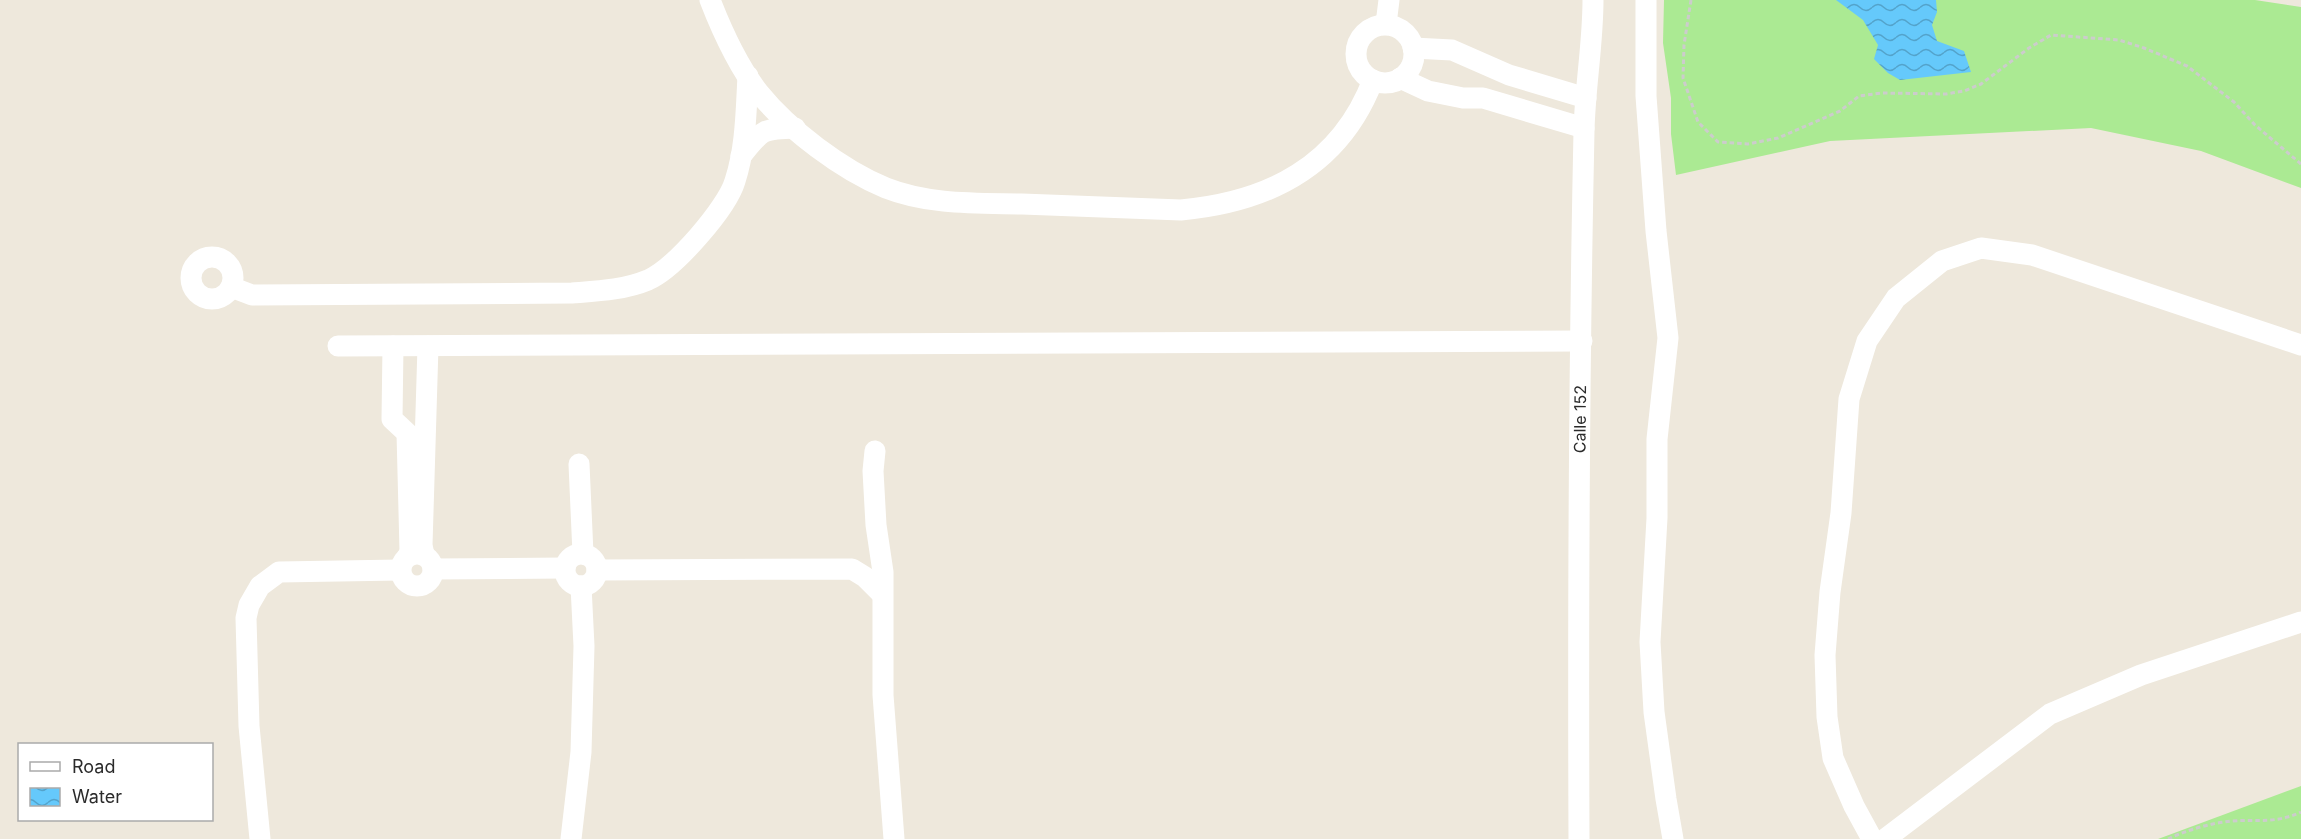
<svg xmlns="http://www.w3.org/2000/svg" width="2301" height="839" viewBox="0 0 2301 839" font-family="Inter,sans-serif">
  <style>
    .grass { fill: #abea93 }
    .water { fill: url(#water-waves) }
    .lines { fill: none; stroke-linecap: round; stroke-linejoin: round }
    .path { stroke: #ccc; stroke-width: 3; stroke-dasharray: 4.5 3; stroke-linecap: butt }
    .minor { stroke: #fff; stroke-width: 21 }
    .labels { text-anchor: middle; stroke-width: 6; stroke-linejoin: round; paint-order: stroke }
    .street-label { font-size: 16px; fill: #2b2b2b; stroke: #fff }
  </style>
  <defs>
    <pattern id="water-waves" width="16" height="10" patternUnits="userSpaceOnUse" patternTransform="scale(1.5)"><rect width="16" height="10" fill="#65c9fb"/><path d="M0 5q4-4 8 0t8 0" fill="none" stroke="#53a3cb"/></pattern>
  </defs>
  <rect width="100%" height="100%" fill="#eee8dc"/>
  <g class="grass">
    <path d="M1664,0H2255L2301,7V188L2201,151L2091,128L1830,141L1676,175L1671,134V98L1663,43Z"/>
    <path d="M2301,786V839H2158Z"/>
  </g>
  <path class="water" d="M1836,0H1936L1937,12L1932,25L1937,41L1964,51L1971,72L1900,80L1888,73L1874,59L1878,45L1863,20Z"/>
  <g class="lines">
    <g class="path">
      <path d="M1691,0L1684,45L1683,78L1698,122L1718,142L1748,144L1778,138L1840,111L1859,96L1882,93L1946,94L1964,91L1981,84L2029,48L2051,35L2119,40L2144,48L2187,66L2234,102L2255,125L2301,164"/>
      <path d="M2168,839C2187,830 2211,823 2232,821C2259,819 2275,824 2301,812"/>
    </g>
    <g class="minor">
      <path d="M710,0C722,31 738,66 759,93C789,130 842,170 886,188C929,205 977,203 1022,204C1075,206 1128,208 1181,210C1269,202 1340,166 1373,80"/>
      <path d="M1646,0V96L1656,231L1668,338L1657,439V518L1650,642L1654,712L1666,799L1673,839"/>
      <path d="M1386,24L1389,0"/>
      <circle cx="1385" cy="54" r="29"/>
      <path d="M1413,48L1452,50L1509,75L1586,98"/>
      <path d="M1400,78L1428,91L1463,98H1483L1584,128"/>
      <path d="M741,156C762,130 761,129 795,128"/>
      <circle cx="212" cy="278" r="21"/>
      <path d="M231,287L252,295L572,293C598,291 624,290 648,280C675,268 727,208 735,181C746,147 746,111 748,76"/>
      <path d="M338,346L1582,341"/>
      <path d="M393,346L392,419L407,433L410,551L408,556"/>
      <path d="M875,451L873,471L876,525L883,572V695L894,839"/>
      <path d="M579,464L583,554"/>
      <circle cx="581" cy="570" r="16"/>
      <circle cx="417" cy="570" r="16"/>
      <path d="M424,555L422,545L428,346"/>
      <path d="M433,569L565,568"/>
      <path d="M597,570L852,569L865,577L882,594"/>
      <path d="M260,839L249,726L246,618L249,605L260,586L279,572L400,570"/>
      <path d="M571,839L581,752L584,646L581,586"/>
      <path id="s1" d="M1579,839C1578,603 1579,367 1584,131C1585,87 1593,44 1593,0"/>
      <path d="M1872,839L1854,806L1833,758L1827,717L1825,655L1830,592L1841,513L1849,399L1867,341L1896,298L1942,261L1981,248L2032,255L2301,345"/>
      <path d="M1885,839L2050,714L2141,675L2301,622"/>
    </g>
  </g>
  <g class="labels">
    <g class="street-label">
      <text dy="6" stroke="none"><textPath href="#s1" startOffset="420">Calle 152</textPath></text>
    </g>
  </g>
  <rect x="18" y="743" width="195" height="78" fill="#ffffff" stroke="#aaaaaa" stroke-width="1.5"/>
  <rect x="30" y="762" width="30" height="9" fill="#ffffff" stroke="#aaaaaa" stroke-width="1.5"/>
  <text x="72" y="773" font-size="18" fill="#2b2b2b">Road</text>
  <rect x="30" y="788" width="30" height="18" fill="url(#water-waves)" stroke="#aaaaaa" stroke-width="1.5"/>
  <text x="72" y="803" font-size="18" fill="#2b2b2b">Water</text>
</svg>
